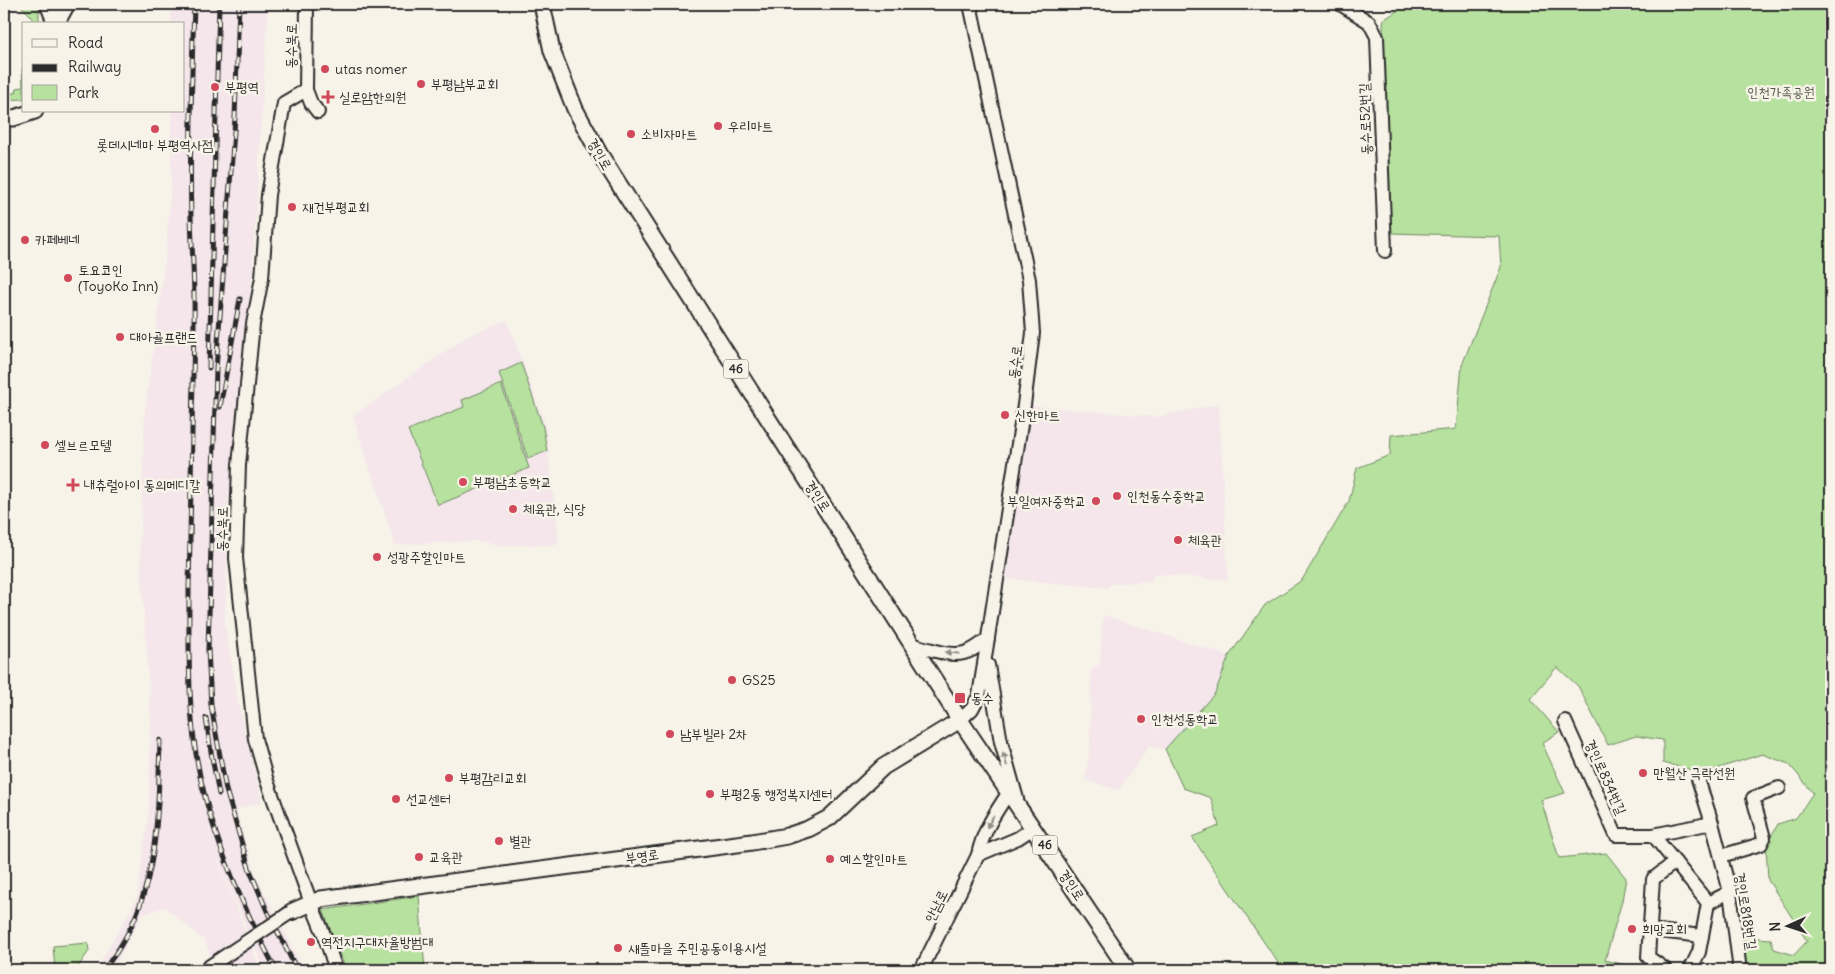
<svg xmlns="http://www.w3.org/2000/svg" width="1835" height="974" viewBox="0 0 1835 974" font-family="Delius,'Poor Story',sans-serif">
  <style>
    .built { fill: #f4e6eb }
    .green { fill: #b6e19e; stroke: #708664 }
    .lines { fill: none; stroke-linecap: round; stroke-linejoin: round }
    .minor-casing { stroke: #2b2b2b; stroke-width: 16 }
    .major-casing { stroke: #2b2b2b; stroke-width: 19 }
    .minor { stroke: #f7f3e8; stroke-width: 12 }
    .major { stroke: #f7f3e8; stroke-width: 15 }
    .rail-casing { stroke: #2b2b2b; stroke-width: 5 }
    .rail { stroke: #f7f3e8; stroke-width: 3; stroke-dasharray: 9; stroke-linecap: butt }
    .minor-bridge-casing { stroke: #2b2b2b; stroke-width: 16; stroke-linecap: butt }
    .minor-bridge { stroke: #f7f3e8; stroke-width: 12 }
    .oneway { fill: #918f8a }
    .poi-dot { fill: #d1495b; stroke: #f7f3e8; stroke-width: 2 }
    .labels { text-anchor: middle; stroke-width: 5; stroke-linejoin: round; paint-order: stroke }
    .shield { fill: #f7f3e8; stroke: #686764; stroke-width: 1 }
    .shield-label { font-size: 12px; font-weight: bold; fill: #2b2b2b }
    .street-label { font-size: 14px; fill: #2b2b2b; stroke: #f7f3e8 }
    .poi-label { font-size: 14px; fill: #2b2b2b; stroke: #f7f3e8; text-anchor: start }
    .park-label { font-size: 14px; fill: #4e5848; stroke: #f7f3e8 }
  </style>
  <rect width="100%" height="100%" fill="#f7f3e8"/>
  <filter id="ink" filterUnits="userSpaceOnUse"><feTurbulence type="fractalNoise" baseFrequency=".02" numOctaves="2"/><feDisplacementMap in="SourceGraphic" scale="10" xChannelSelector="R" yChannelSelector="G"/><feConvolveMatrix kernelMatrix="1 2 1 2 8 2 1 2 1" color-interpolation-filters="sRGB"/></filter>
  <g filter="url(#ink)">
    <g class="built">
      <path d="M171,4H268L250,313L228,509L225,625L238,701L262,802L237,809L239,823L257,878L304,970H264L213,848L260,970H215L205,941L165,907L142,914L113,970H96L137,899L149,809L151,720L140,551L145,412L166,253L171,180V111H184V24H171Z"/>
      <path d="M507,320L545,425L559,540L556,545H501L476,541L395,545L353,416L466,337Z"/>
      <path d="M1219,404L1228,580L1154,574L1151,581L1110,584L1108,588L998,578L1024,405L1157,417Z"/>
      <path d="M1103,615L1229,656L1215,693L1165,749L1149,746L1119,790L1085,780L1090,751L1091,670L1100,664Z"/>
    </g>
    <g class="green">
      <path d="M4,4H39V24H32V17L20,5H4Z"/>
      <path d="M1408,4H1831V970H1744V937L1771,939L1774,949L1794,955L1807,941L1768,880L1766,845L1778,824L1796,818L1813,793L1789,764L1762,754L1704,773L1663,763V740L1636,736L1608,745L1578,686L1557,667L1530,699L1559,732L1542,743L1565,793L1541,800L1559,858L1606,853L1626,878L1622,901L1605,960L1626,965L1621,970H1283L1192,837L1219,826L1211,798L1183,788L1165,749L1215,693L1229,656L1265,605L1302,580L1349,501L1357,468L1390,455L1391,435L1456,429L1462,365L1501,267L1499,236L1390,233L1383,20Z"/>
      <path d="M24,68V99L4,100V93H16L17,88L23,87L22,69Z"/>
      <path d="M521,363L543,427L547,451L528,459L499,373Z"/>
      <path d="M501,384L529,468L438,505L408,430L464,407L462,400Z"/>
      <path d="M419,896L425,970H346L323,910Z"/>
      <path d="M88,943L89,951L76,970H55L53,946Z"/>
    </g>
    <g class="lines">
      <defs>
        <g id="minor">
          <path d="M307,4L306,90L311,103L318,112"/>
          <path d="M1340,4L1369,22L1377,37L1385,251"/>
          <path d="M306,90L284,103L268,195L262,278L253,324L239,465L236,558L255,739L267,781L311,903L325,937L336,970"/>
          <path d="M913,645C928,648 948,657 964,653C973,651 981,644 988,639"/>
          <path d="M988,665L1001,742L1017,799"/>
          <path d="M960,720L972,709L979,696L1024,405L1033,333L1029,280L970,4"/>
          <path d="M1565,721L1616,835H1653L1708,903L1699,952L1690,970"/>
          <path d="M1698,779L1712,823L1730,892L1739,963L1738,970"/>
          <path d="M1653,835L1712,823"/>
          <path d="M978,855L1018,838L1033,828"/>
          <path d="M1721,856L1761,844L1764,838L1753,798L1779,788"/>
          <path d="M1708,903L1730,892"/>
          <path d="M1650,930L1702,936"/>
          <path d="M921,970L978,855C983,831 995,813 1009,792"/>
          <path d="M1666,970L1648,957L1653,879L1675,862"/>
        </g>
        <g id="major">
          <path d="M48,4L56,24"/>
          <path d="M542,4L552,51L575,109L599,153L960,720L1128,970"/>
          <path d="M56,24L67,4"/>
          <path d="M4,118H14L35,111"/>
          <path d="M291,912L321,899L752,842L787,836L808,829L829,818L883,767L960,720"/>
        </g>
      </defs>
      <use href="#minor" class="minor-casing"/>
      <use href="#major" class="major-casing"/>
      <use href="#minor" class="minor"/>
      <use href="#major" class="major"/>
      <defs>
        <g id="rail">
          <path d="M194,4C192,74 189,145 191,216C192,252 195,288 194,324C193,413 190,502 189,591C189,659 187,731 205,797C221,858 247,915 276,970"/>
          <path d="M239,4L235,118L216,369L208,650L211,705L226,790L249,868L267,911L297,970"/>
          <path d="M209,368L219,4"/>
          <path d="M220,407L240,299"/>
          <path d="M206,718L211,752L219,794"/>
          <path d="M104,970C109,962 116,954 121,945C159,883 158,810 160,740"/>
        </g>
      </defs>
      <use href="#rail" class="rail-casing"/>
      <use href="#rail" class="rail"/>
      <defs>
        <path id="minor-bridge" d="M204,970L291,912"/>
      </defs>
      <use href="#minor-bridge" class="minor-bridge-casing"/>
      <use href="#minor-bridge" class="minor-bridge"/>
    </g>
    <defs><path id="oneway-solid" d="M-6-.8H1V-3.2L6.5 0L1 3.2V.8H-6Z" transform="scale(1.25)"/></defs>
    <g class="oneway">
      <use href="#oneway-solid" transform="translate(952 653) rotate(-174)"/>
      <use href="#oneway-solid" transform="translate(1005 759) rotate(-106)"/>
      <use href="#oneway-solid" transform="translate(990 822) rotate(119)"/>
    </g>
  </g>
  <g class="poi-dot">
    <circle cx="325" cy="69" r="5"/>
    <circle cx="421" cy="84" r="5"/>
    <circle cx="215" cy="87" r="5"/>
    <path d="M325.5 89.5h5v5h5v5h-5v5h-5v-5h-5v-5h5z"/>
    <circle cx="718" cy="126" r="5"/>
    <circle cx="155" cy="129" r="5"/>
    <circle cx="631" cy="134" r="5"/>
    <circle cx="292" cy="207" r="5"/>
    <circle cx="25" cy="240" r="5"/>
    <circle cx="68" cy="278" r="5"/>
    <circle cx="120" cy="337" r="5"/>
    <circle cx="1005" cy="415" r="5"/>
    <circle cx="45" cy="445" r="5"/>
    <circle cx="463" cy="482" r="5"/>
    <path d="M70.5 477.5h5v5h5v5h-5v5h-5v-5h-5v-5h5z"/>
    <circle cx="1117" cy="496" r="5"/>
    <circle cx="1096" cy="501" r="5"/>
    <circle cx="513" cy="509" r="5"/>
    <circle cx="1178" cy="540" r="5"/>
    <circle cx="377" cy="557" r="5"/>
    <circle cx="732" cy="680" r="5"/>
    <rect x="954" y="692" width="12" height="12" rx="2.5"/>
    <circle cx="1141" cy="719" r="5"/>
    <circle cx="670" cy="734" r="5"/>
    <circle cx="1643" cy="773" r="5"/>
    <circle cx="449" cy="778" r="5"/>
    <circle cx="710" cy="794" r="5"/>
    <circle cx="396" cy="799" r="5"/>
    <circle cx="499" cy="841" r="5"/>
    <circle cx="419" cy="857" r="5"/>
    <circle cx="830" cy="859" r="5"/>
    <circle cx="1632" cy="929" r="5"/>
    <circle cx="311" cy="942" r="5"/>
    <circle cx="618" cy="948" r="5"/>
  </g>
  <g class="labels">
    <g class="shield">
      <rect x="723.5" y="359.5" width="25" height="19" rx="4"/>
      <rect x="1032.5" y="835.5" width="25" height="19" rx="4"/>
    </g>
    <g class="shield-label">
      <text x="736" y="373">46</text>
      <text x="1045" y="849">46</text>
    </g>
    <g class="street-label">
      <text transform="translate(291 46) rotate(-89)" y="5">동수북로</text>
      <text transform="translate(1365 119) rotate(-92)" y="5">동수로52번길</text>
      <text transform="translate(600 154) rotate(60)" y="5">경인로</text>
      <text transform="translate(1015 362) rotate(-83)" y="5">동수로</text>
      <text transform="translate(818 496) rotate(57)" y="5">경인로</text>
      <text transform="translate(222 529) rotate(-89)" y="5">동수북로</text>
      <text transform="translate(1606 777) rotate(66)" y="5">경인로834번길</text>
      <text transform="translate(642 856) rotate(-8)" y="5">부영로</text>
      <text transform="translate(1072 885) rotate(56)" y="5">경인로</text>
      <text transform="translate(936 906) rotate(-64)" y="5">안남로</text>
      <text transform="translate(1746 911) rotate(81)" y="5">경인로818번길</text>
    </g>
    <g class="poi-label">
      <text x="335" y="74">utas nomer</text>
      <text x="431" y="89">부평남부교회</text>
      <text x="225" y="92">부평역</text>
      <text x="339" y="102">실로암한의원</text>
      <text x="728" y="131">우리마트</text>
      <text x="641" y="139">소비자마트</text>
      <text x="155" y="150" text-anchor="middle">롯데시네마 부평역사점</text>
      <text x="302" y="212">재건부평교회</text>
      <text x="35" y="245">카페베네</text>
      <text x="78" y="275">토요코인<tspan x="78" dy="16">(ToyoKo Inn)</tspan></text>
      <text x="130" y="342">대아골프랜드</text>
      <text x="1015" y="420">신한마트</text>
      <text x="55" y="450">셀브르모텔</text>
      <text x="473" y="487">부평남초등학교</text>
      <text x="84" y="490">내츄럴아이 동의메디칼</text>
      <text x="1127" y="501">인천동수중학교</text>
      <text x="1086" y="506" text-anchor="end">부일여자중학교</text>
      <text x="523" y="514">체육관, 식당</text>
      <text x="1188" y="545">체육관</text>
      <text x="387" y="562">성광주할인마트</text>
      <text x="742" y="685">GS25</text>
      <text x="971" y="703">동수</text>
      <text x="1151" y="724">인천성동학교</text>
      <text x="680" y="739">남부빌라 2차</text>
      <text x="1653" y="778">만월산 극락선원</text>
      <text x="459" y="783">부평감리교회</text>
      <text x="720" y="799">부평2동 행정복지센터</text>
      <text x="406" y="804">선교센터</text>
      <text x="509" y="846">별관</text>
      <text x="429" y="862">교육관</text>
      <text x="840" y="864">예스할인마트</text>
      <text x="1642" y="934">희망교회</text>
      <text x="321" y="947">역전지구대자율방범대</text>
      <text x="628" y="953">새뜰마을 주민공동이용시설</text>
    </g>
    <g class="park-label">
      <text x="1781" y="97">인천가족공원</text>
    </g>
  </g>
  <rect width="1835" height="974" fill="none" stroke="#f7f3e8" stroke-width="20"/>
  <rect x="10" y="10" width="1815" height="954" fill="none" stroke="#2b2b2b" stroke-width="2" filter="url(#ink)"/>
  <rect x="22" y="22" width="162" height="90" fill="#f7f3e8" stroke="#a5a39c"/>
  <rect x="32" y="39" width="25" height="8" fill="#f7f3e8" stroke="#a5a39c"/>
  <text x="68" y="48" font-size="15" fill="#2b2b2b">Road</text>
  <rect x="32" y="64" width="25" height="8" fill="#2b2b2b" stroke="#a5a39c"/>
  <text x="68" y="72" font-size="15" fill="#2b2b2b">Railway</text>
  <rect x="32" y="85" width="25" height="15" fill="#b6e19e" stroke="#a5a39c"/>
  <text x="68" y="98" font-size="15" fill="#2b2b2b">Park</text>
  <g transform="translate(1788 926) rotate(267)" stroke="#f7f3e8" stroke-width="4" paint-order="stroke">
  <path d="M0-4L9 19L0 12L-9 19Z" fill="#2b2b2b"/>
  <text y="-8" font-size="14" font-weight="bold" text-anchor="middle" fill="#2b2b2b">N</text>
  </g>
</svg>
